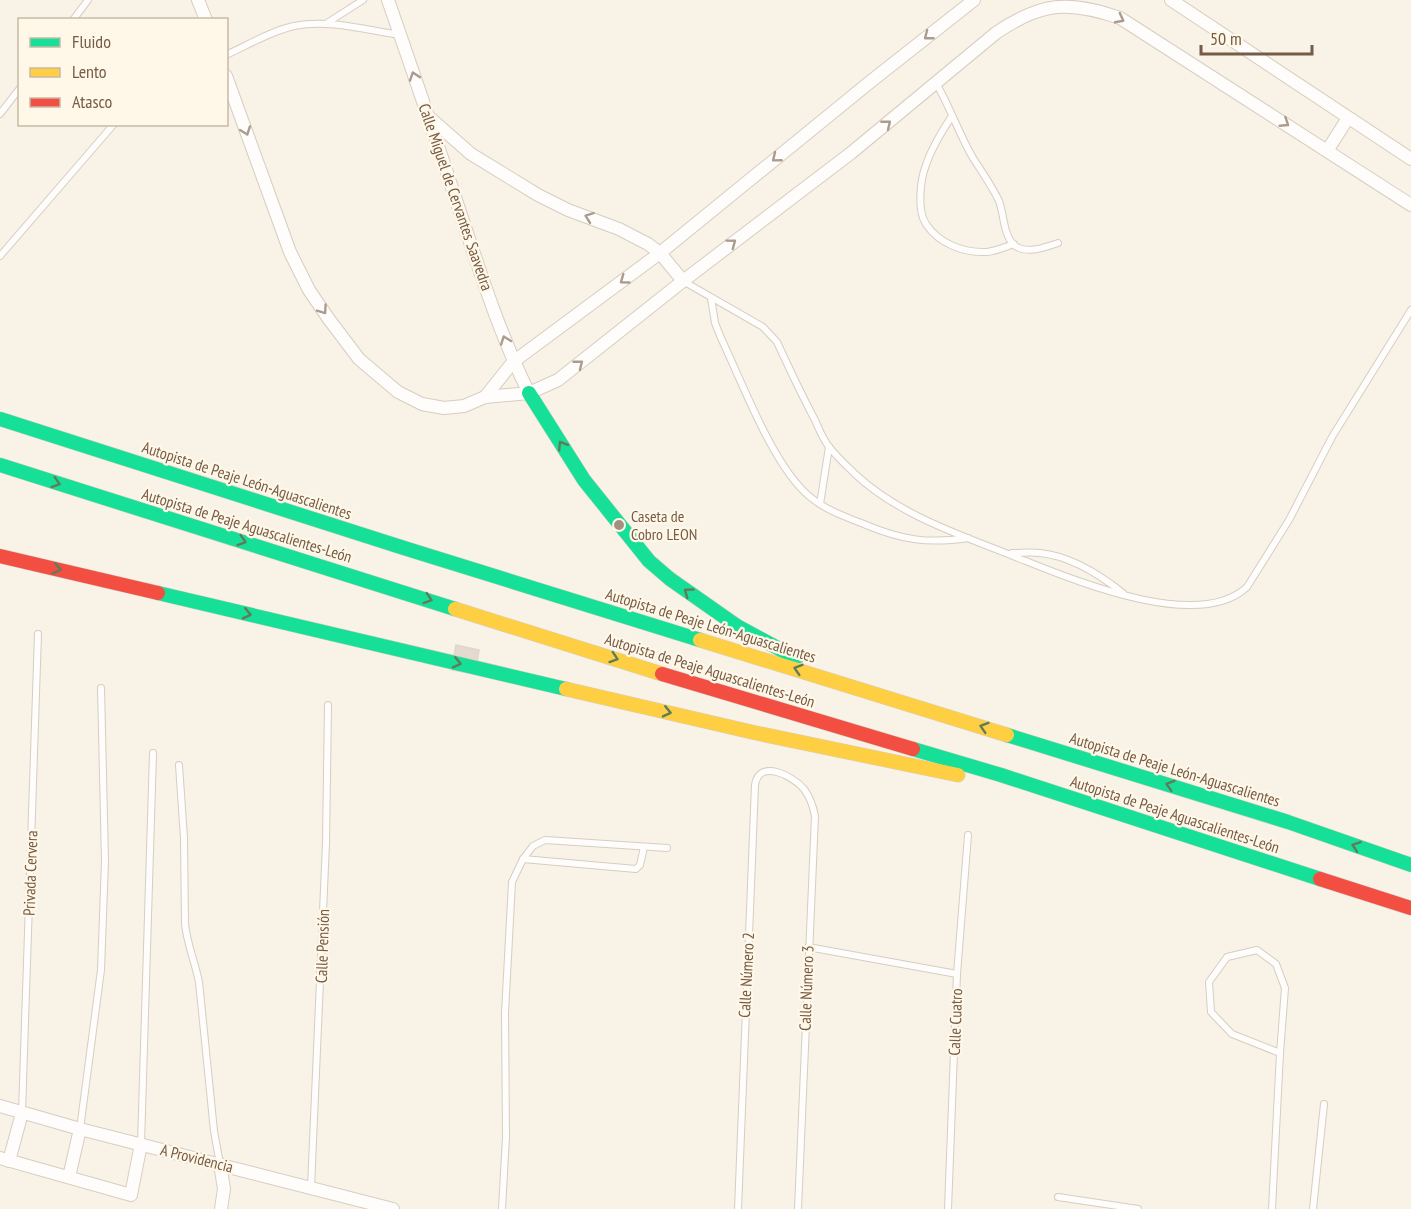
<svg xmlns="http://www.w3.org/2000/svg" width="1411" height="1209" viewBox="0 0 1411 1209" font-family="'PT Sans Narrow',sans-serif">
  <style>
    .building { fill: #e4dacf; stroke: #e0d5c9; stroke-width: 1.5 }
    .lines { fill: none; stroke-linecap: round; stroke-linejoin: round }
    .lane-casing { stroke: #d7cdc2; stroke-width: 8 }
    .street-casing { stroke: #d7cdc2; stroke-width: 14 }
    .fast-casing { stroke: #d6cdc3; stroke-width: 15 }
    .slow-casing { stroke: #d6cdc3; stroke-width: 15 }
    .jam-casing { stroke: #d6cdc3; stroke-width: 15 }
    .lane { stroke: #fefdfb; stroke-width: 6 }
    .street { stroke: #fefdfb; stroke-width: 12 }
    .fast { stroke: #16e098; stroke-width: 14 }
    .slow { stroke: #ffcf43; stroke-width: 14 }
    .jam { stroke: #f24e42; stroke-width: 14 }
    .oneway { stroke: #ac9c8e }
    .oneway2 { stroke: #5e7c5a }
    .poi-dot { fill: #a4907e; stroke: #fff8e8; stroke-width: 2 }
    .labels { text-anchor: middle; stroke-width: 4.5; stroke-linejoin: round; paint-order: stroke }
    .street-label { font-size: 16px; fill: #765b46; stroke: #fff8e8 }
    .poi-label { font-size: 16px; fill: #765b46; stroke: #fff8e8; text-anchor: start }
  </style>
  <rect width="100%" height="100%" fill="#f8f2e7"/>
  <path class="building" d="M456,645L479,650L475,674L452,670Z"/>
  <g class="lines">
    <defs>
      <g id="lane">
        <path d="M73,20L88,0"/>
        <path d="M327,23L363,0"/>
        <path d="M226,55C248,45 271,31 294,26C329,19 366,30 400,35"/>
        <path d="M936,83C950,107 959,134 973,158C982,172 992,186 999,201C1004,214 1003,234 1014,245C1026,255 1046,247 1058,243"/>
        <path d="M0,114L20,88"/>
        <path d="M952,116C942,131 932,147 926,165C920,180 917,211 926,224C939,244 964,253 987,252C996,251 1005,247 1014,244"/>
        <path d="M0,256L114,124"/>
        <path d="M683,281L763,327L777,342C789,368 801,394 815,420C819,429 823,440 830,448C837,457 847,466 855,474C899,515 958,534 1013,556C1067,577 1197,634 1247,587L1289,520L1332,437L1411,310"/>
        <path d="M711,298L715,323L721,338C742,382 773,466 809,496C825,510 846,517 866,525C902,540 928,544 968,538"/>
        <path d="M820,504L829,447"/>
        <path d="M1012,553C1021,553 1031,552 1040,553C1071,556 1099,574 1123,593"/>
        <path d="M179,765L184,838L185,924C187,944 195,962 199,982L214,1131L220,1164"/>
        <path d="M523,859L636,869L640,865L644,847"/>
        <path d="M808,947L957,974"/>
        <path d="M1257,950L1276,964L1285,988L1280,1053L1232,1034L1211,1012L1209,982L1227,957Z"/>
        <path d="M22,1112L38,634"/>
        <path d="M80,1129L101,970L105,861L101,688"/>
        <path d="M141,1144L153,753"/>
        <path d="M311,1187L326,843L328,705"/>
        <path d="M1058,1197L1138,1209"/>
        <path d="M502,1209L506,1137L505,1013L512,882L523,859L533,846L545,840L667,848"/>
        <path d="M738,1209L755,785C759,758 793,776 804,789C810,797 813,806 815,816L798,1209"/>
        <path d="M948,1209L957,974L968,835"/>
        <path d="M1272,1209L1280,1053"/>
        <path d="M1313,1209L1324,1104"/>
      </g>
      <g id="street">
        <path d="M198,0L206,20"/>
        <path d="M388,0C411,66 434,133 456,200C478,265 498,331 529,393"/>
        <path d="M1171,0L1411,159"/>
        <path d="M226,76L290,252L309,290L328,318L359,359L398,392L422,404L444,408L464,406L485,397L529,393L558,380L683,281L851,153L996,33C1041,2 1069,0 1120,18L1411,205"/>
        <path d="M430,118L471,154L538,195L568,210L619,229L648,244L660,253L683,281"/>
        <path d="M1327,151L1348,118"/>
        <path d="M485,397L513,362L660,253L870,82L974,0"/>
        <path d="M0,1106L80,1129L393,1209"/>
        <path d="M0,1158L131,1195L141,1144"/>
        <path d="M9,1161L22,1113"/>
        <path d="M220,1164L224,1189L221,1209"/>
        <path d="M69,1177L80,1129"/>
      </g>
      <g id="fast">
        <path d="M529,393L584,480L649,561L670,579L737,626L785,652L799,656"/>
        <path d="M0,419L404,548L700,640"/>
        <path d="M0,465L455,609"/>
        <path d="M158,593L566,689"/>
        <path d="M1007,735L1288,822L1411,865"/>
        <path d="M913,749L1001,775L1320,879"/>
      </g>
      <g id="slow">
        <path d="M455,609L662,674"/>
        <path d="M700,640L1007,735"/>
        <path d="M566,689L756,733L958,775"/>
      </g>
      <g id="jam">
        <path d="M0,556L158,593"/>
        <path d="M662,674L913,749"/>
        <path d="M1320,879L1411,908"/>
      </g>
    </defs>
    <use href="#lane" class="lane-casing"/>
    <use href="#street" class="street-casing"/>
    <use href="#fast" class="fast-casing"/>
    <use href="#slow" class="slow-casing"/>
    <use href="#jam" class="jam-casing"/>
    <use href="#lane" class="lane"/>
    <use href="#street" class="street"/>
    <use href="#fast" class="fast"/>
    <use href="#slow" class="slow"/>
    <use href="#jam" class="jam"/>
  </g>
  <defs><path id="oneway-chevron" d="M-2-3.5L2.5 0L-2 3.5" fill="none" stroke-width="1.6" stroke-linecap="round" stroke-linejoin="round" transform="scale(1.5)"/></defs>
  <g class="oneway">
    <use href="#oneway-chevron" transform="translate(1120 19) rotate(28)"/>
    <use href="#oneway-chevron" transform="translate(928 36) rotate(142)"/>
    <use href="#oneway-chevron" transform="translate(414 76) rotate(-109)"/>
    <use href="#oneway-chevron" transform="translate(1285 123) rotate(33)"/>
    <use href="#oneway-chevron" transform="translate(887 124) rotate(-39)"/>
    <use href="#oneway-chevron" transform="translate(246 131) rotate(70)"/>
    <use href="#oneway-chevron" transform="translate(776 158) rotate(141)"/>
    <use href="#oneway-chevron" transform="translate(589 217) rotate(-160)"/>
    <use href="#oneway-chevron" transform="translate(732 243) rotate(-37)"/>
    <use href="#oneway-chevron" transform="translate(624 280) rotate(144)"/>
    <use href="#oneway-chevron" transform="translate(323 310) rotate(55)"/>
    <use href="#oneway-chevron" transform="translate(505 340) rotate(-110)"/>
    <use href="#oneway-chevron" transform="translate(579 364) rotate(-38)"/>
  </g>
  <g class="oneway2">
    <use href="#oneway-chevron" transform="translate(562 445) rotate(-122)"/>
    <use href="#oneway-chevron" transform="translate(56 483) rotate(18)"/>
    <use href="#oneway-chevron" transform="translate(242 541) rotate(17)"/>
    <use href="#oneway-chevron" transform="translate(57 569) rotate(13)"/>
    <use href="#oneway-chevron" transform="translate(688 592) rotate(-144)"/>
    <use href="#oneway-chevron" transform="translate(428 599) rotate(18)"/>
    <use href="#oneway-chevron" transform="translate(247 614) rotate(13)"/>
    <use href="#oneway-chevron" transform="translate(614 658) rotate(18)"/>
    <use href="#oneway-chevron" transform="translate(457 663) rotate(13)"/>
    <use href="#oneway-chevron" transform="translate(798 669) rotate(-163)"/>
    <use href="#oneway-chevron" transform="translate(667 712) rotate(13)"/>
    <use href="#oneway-chevron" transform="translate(984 727) rotate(-163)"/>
    <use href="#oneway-chevron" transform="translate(1170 785) rotate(-163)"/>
    <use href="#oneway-chevron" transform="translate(1356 846) rotate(-161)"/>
  </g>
  <circle class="poi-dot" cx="619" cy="525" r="6"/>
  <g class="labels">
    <g class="street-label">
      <text transform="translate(456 197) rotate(71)" y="6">Calle Miguel de Cervantes Saavedra</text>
      <text transform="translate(247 480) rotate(18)" y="6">Autopista de Peaje León-Aguascalientes</text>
      <text transform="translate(247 525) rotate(17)" y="6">Autopista de Peaje Aguascalientes-León</text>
      <text transform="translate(711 625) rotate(17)" y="6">Autopista de Peaje León-Aguascalientes</text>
      <text transform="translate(710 670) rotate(17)" y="6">Autopista de Peaje Aguascalientes-León</text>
      <text transform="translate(1175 769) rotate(17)" y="6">Autopista de Peaje León-Aguascalientes</text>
      <text transform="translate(1175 814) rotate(18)" y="6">Autopista de Peaje Aguascalientes-León</text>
      <text transform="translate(30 873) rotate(-88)" y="6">Privada Cervera</text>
      <text transform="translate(322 946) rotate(-88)" y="6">Calle Pensión</text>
      <text transform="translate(746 975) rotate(-87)" y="6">Calle Número 2</text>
      <text transform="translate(806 988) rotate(-88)" y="6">Calle Número 3</text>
      <text transform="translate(955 1022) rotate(-88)" y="6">Calle Cuatro</text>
      <text transform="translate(197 1158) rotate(14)" y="6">A Providencia</text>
    </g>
    <g class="poi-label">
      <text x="631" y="522">Caseta de<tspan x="631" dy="18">Cobro LEON</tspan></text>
    </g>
  </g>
  <rect x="18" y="18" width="210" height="108" fill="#fff8e8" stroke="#c8b9a7" stroke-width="1.5"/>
  <rect x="30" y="38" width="30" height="9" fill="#16e098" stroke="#c8b9a7" stroke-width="1.5"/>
  <text x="72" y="48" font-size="18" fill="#765b46">Fluido</text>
  <rect x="30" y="68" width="30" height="9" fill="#ffcf43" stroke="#c8b9a7" stroke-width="1.5"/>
  <text x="72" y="78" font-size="18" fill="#765b46">Lento</text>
  <rect x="30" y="98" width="30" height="9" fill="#f24e42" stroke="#c8b9a7" stroke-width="1.5"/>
  <text x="72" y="108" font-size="18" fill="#765b46">Atasco</text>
  <path d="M1201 45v9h111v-9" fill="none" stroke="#765b46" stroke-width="3"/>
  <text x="1210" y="45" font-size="18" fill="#765b46" stroke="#fff8e8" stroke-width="4.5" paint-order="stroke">50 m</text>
</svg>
